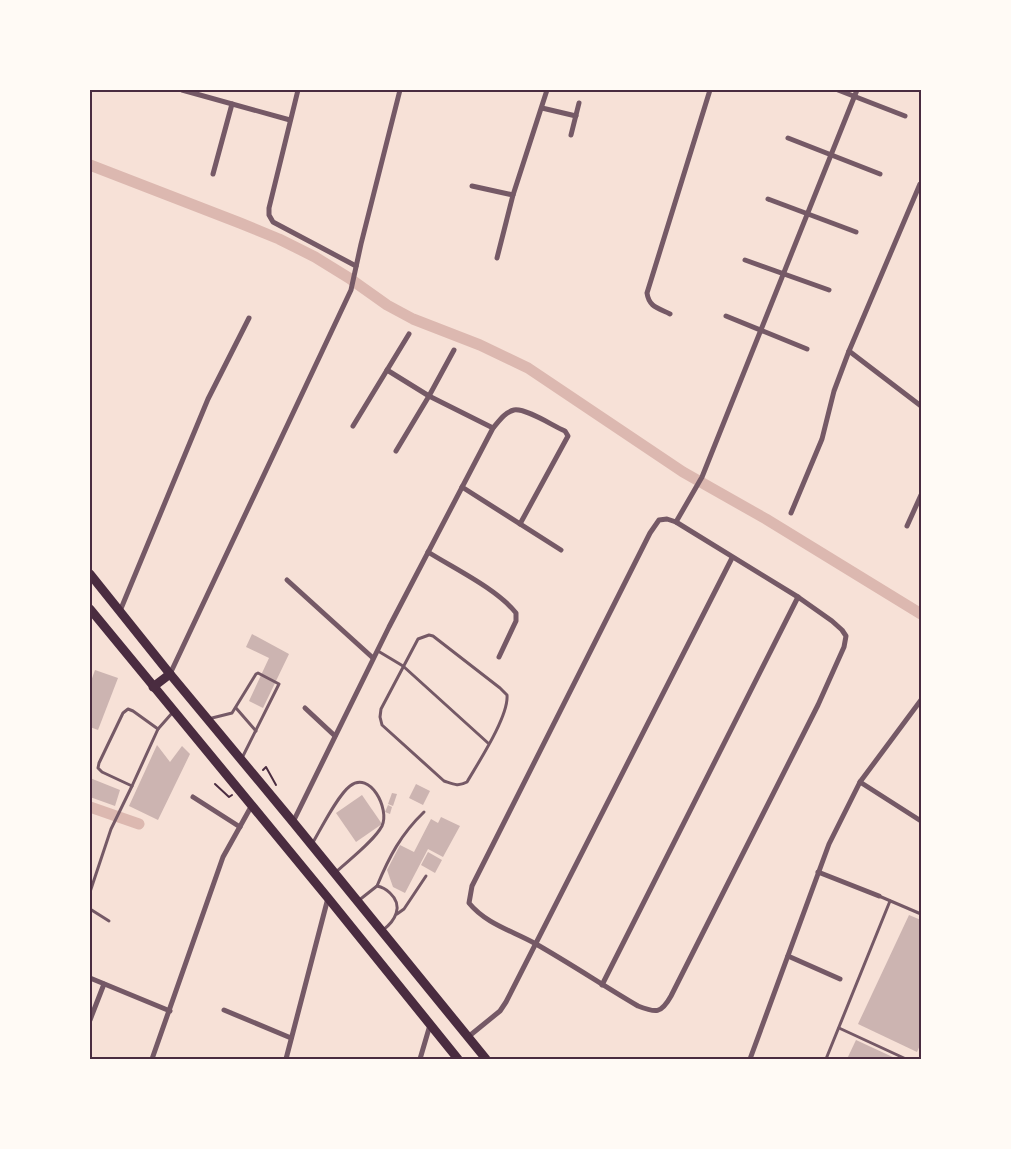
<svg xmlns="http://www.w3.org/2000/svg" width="1011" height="1149" viewBox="0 0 1011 1149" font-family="'Varela Round',sans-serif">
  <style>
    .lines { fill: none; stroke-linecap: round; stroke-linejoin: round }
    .canal { stroke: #dcb8b0; stroke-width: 11 }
    .building { fill: #ccb4b1 }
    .path { stroke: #4a2c40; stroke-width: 2 }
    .service { stroke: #755966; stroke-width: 3 }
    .minor { stroke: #755966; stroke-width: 5 }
    .secondary { stroke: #4a2c40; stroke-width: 9 }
    .neatline { fill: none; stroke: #4a2c40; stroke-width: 2 }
  </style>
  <rect width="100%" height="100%" fill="#f7e1d7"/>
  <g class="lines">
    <g class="canal">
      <path d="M90,165L240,223L279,239L315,257L349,278L387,305L413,319L480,345L528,368L683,472L766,519L921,614"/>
      <path d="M90,807L139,824"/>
    </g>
  </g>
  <g class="building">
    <path d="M252,634L289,654L263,708L249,701L269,658L246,647Z"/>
    <path d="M95,670L118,678L98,730L90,727V684Z"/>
    <path d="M157,745L170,762L182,746L190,754L158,820L129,806Z"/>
    <path d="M90,778L120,790L115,806L90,797Z"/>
    <path d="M416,784L430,791L423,805L409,798Z"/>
    <path d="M392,793L397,794L393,806L388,804Z"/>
    <path d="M362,795L382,824L356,842L336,813Z"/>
    <path d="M388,805L392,807L390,814L385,812Z"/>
    <path d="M441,817L460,826L443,857L428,849L405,893L393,887L387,870L400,845L414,852L431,819L438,823Z"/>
    <path d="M428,852L442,860L435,873L421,865Z"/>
    <path d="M909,915L921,920V1043L917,1052L858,1024Z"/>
    <path d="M856,1040L897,1059H847Z"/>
  </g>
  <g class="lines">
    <g class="path">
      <path d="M263,770L266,767L276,785"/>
      <path d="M215,784L229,797L232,795"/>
    </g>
    <g class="service">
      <path d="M429,635L433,636L500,688L507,695C509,716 478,763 467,782C458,787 453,784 444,781L382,725L380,717L381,709L418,639Z"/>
      <path d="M378,651L403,666L488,743"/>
      <path d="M236,708L256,731"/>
      <path d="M208,719L232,713L256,674L258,673L279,684L242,758"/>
      <path d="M132,786L102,772L98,768L99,763L123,713L128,709L133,711L158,729"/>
      <path d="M312,844C321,829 337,796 350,786C370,770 390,809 382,826C374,841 349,860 336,872"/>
      <path d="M377,886C389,857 401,834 424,812"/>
      <path d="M90,892L111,829L132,786L158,729L173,712"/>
      <path d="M879,896L921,914"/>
      <path d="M358,901L377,886C382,887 386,889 390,893C404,906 395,921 383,930"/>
      <path d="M90,909L109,921"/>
      <path d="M397,914L404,909L426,876"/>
      <path d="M839,1028L906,1059"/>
      <path d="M826,1059L890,901"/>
    </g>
    <g class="minor">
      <path d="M182,90L290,120"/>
      <path d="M298,90L269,208V215L273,222L356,266"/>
      <path d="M838,90L905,116"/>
      <path d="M542,108L576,116"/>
      <path d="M571,135L579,103"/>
      <path d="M788,138L880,174"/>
      <path d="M213,174L232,104"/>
      <path d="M472,186L513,195"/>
      <path d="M768,199L856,232"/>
      <path d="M497,258L513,195L547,90"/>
      <path d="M745,260L829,290"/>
      <path d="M670,314C658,308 649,307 647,293L710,90"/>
      <path d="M726,316L807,349"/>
      <path d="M849,351L921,406"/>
      <path d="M387,370L429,396L493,428"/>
      <path d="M353,426L409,334"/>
      <path d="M396,451L429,396L454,350"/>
      <path d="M462,487L561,550"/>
      <path d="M791,513L822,439L834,391L849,351L920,184"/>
      <path d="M667,519L676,522L798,597L832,621L842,630L846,636L844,647L818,705L671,996C661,1014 656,1013 638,1006C604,986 571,964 536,944C513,931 486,924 469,903L472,886L650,533L659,520Z"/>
      <path d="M676,522L702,477L857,90"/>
      <path d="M907,526L921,495"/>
      <path d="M428,552C455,569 497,589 516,613V621L499,657"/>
      <path d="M287,580L373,658"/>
      <path d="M120,611L208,399L249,318"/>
      <path d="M170,674L351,290L361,244L400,90"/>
      <path d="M305,708L335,736"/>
      <path d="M860,782L921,821"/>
      <path d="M193,797L240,827"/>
      <path d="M293,822L389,627L493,428C499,421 505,412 514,410C526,408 553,426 565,431L568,436L520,524"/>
      <path d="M818,872L879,896"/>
      <path d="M788,956L840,979"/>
      <path d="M90,978L170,1011"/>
      <path d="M602,985L798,597"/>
      <path d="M224,1010L291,1038"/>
      <path d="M90,1020L104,984"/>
      <path d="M468,1037L500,1011L506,1002L732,558"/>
      <path d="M152,1059L223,857L252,805"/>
      <path d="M286,1059L328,898"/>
      <path d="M420,1059L430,1025"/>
      <path d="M750,1059L829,844L860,782L921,700"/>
    </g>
    <g class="secondary">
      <path d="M90,574L170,674L293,822L486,1059"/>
      <path d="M90,609L328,898L458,1059"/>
      <path d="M153,687L170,674"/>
    </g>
  </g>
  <rect width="1011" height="1149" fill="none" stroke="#fffaf5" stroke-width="182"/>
  <rect x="91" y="91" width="829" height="967" class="neatline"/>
</svg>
